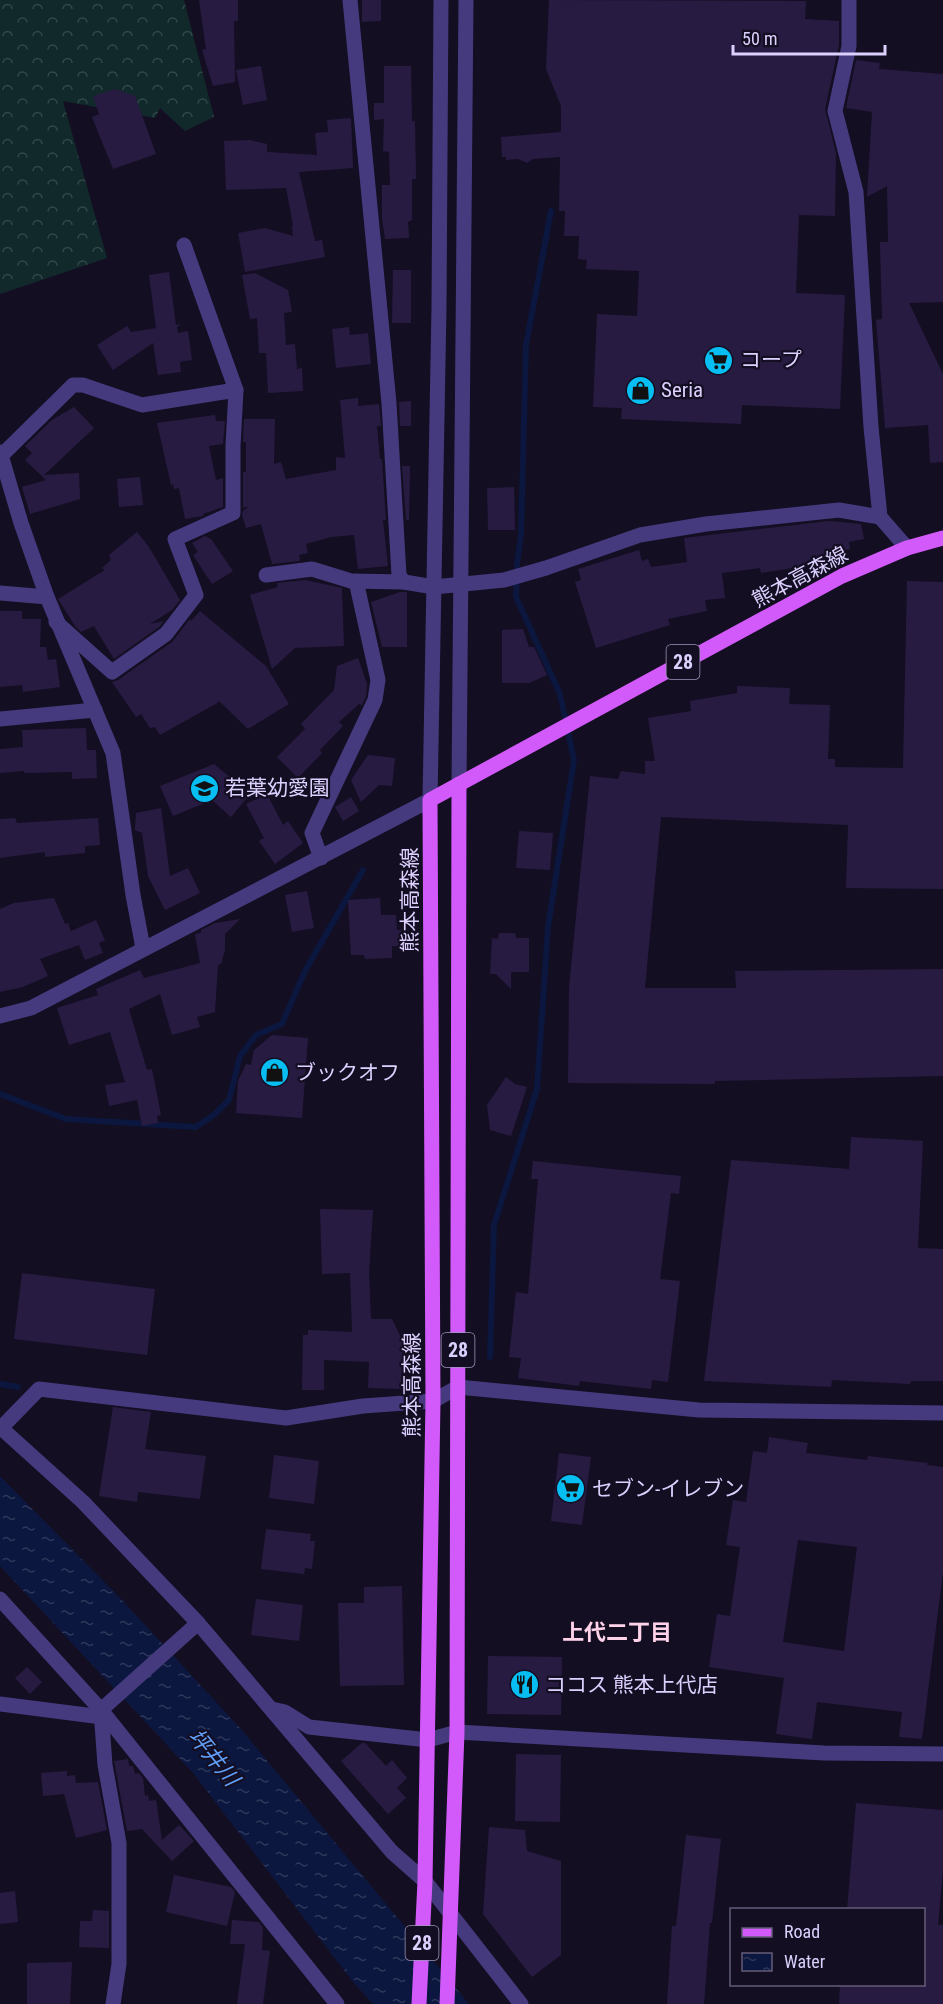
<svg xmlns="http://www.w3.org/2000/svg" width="943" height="2004" viewBox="0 0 943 2004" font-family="'Roboto Condensed','Noto Sans JP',sans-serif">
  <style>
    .forest { fill: url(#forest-crowns) }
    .water { fill: url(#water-ripples) }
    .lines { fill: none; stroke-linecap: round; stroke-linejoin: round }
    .stream { stroke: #0b173e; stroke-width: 6 }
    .building { fill: #281b42; fill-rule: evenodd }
    .minor { stroke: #463a7f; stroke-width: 15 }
    .major { stroke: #d35afa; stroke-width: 15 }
    .labels { text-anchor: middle; stroke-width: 4.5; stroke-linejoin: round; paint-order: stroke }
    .shield { fill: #140e22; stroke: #9f96bc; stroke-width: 1.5 }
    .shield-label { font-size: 20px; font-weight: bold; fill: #dbd0fe }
    .poi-label { font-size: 21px; fill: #dbd0fe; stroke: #140e22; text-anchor: start }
    .street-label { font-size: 21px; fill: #dbd0fe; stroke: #140e22 }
    .neighbourhood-label { font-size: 22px; font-weight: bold; fill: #fed2e8; stroke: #140e22 }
    .water-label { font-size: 22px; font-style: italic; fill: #61a0fb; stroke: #140e22 }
  </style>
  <defs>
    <pattern id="forest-crowns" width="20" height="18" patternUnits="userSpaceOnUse" patternTransform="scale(1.5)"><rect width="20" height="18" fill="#11292b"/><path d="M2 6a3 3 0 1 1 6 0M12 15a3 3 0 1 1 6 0" fill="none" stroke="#33474b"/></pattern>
    <pattern id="water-ripples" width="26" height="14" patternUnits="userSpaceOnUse" patternTransform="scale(1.5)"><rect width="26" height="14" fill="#0b173e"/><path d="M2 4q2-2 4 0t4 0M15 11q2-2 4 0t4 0" fill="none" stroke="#2e385b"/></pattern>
  </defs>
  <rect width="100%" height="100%" fill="#140e22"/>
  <path class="forest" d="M0,0H184L214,117L185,131L160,108L155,118L63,101L107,258L0,294Z"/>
  <path class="water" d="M0,1476L122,1600L241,1729L469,2004H373L353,1982L193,1773L0,1566Z"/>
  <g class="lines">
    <g class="stream">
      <path d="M0,1094L66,1119L196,1127L215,1114L229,1100L240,1056L256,1035L282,1024L305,971L363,870"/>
      <path d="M490,1357L494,1225L537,1089L548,927L574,760L560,694L516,597L517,564L521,535L526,345L551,211"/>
      <path d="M0,1384L18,1387"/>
    </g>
  </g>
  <g class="building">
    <path d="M199,0H238V21H234L235,82L213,86L202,50L206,49Z"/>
    <path d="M362,0H381V21L362,22Z"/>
    <path d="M549,0L806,1L805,19L839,21V45L825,109L836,153L835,216L799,215L796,293L845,295L840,409L742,405L741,424L621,419L622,408L593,407L597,314L637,316L639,271L586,269L587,260L578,259L579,236H564L565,211H559L560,157L533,159L527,163L518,159L506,160V157H502L501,137L561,132V106L546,69Z"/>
    <path d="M856,60L880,63L879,69L943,74V302L909,303L943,374V462L930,463L928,425L885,428L876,320L882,319L880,242H888L887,186L867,197L872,112L846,108Z"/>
    <path d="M261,66L267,100L243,105L236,70Z"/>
    <path d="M384,66H411L412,121H415L416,179H412V220L408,222L409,238L385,239L382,218V185H390L389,152L383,151L384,119L374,120V103H384Z"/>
    <path d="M115,89L135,96L156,154L113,169L92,117L99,114L93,96Z"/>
    <path d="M351,118L353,168L299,172L315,241L322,240L325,257L245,272L238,233L265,228L293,236L292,226L293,225L286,188L226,190L224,141L250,140L267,144V152L317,155L315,133L328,132L327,120Z"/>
    <path d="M393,270H411V323H392Z"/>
    <path d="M169,272L176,325L181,324L177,327L178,333L188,331L192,360L180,362L181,372L158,375L153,343L113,370L97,345L127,326L131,332L156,328L149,275Z"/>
    <path d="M255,273L288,290L292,312L284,313L286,345L295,344L297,369L302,368L303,391L268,393L266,353H259L257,318L250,319L242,275Z"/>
    <path d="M349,327L350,335L368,333L371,364L336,368L332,329Z"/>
    <path d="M358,398V406L379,404L381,426H377L380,459H382L386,520H383L388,566L358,569L354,535L331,537L306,544L308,553L299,555L300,561L272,564L261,524L246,528L242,515L243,511L249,506L243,508V472H246V442H243L244,419H275L274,464L281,462L286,479L336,470V457L345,458L340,400Z"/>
    <path d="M411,401V426H400L399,402Z"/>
    <path d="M74,407L94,428L44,475L79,473L80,499L30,514L22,487L46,480L25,460L32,453L25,446L52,420Z"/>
    <path d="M215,415L216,421H225L223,444L209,446L216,480L223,478V507L203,514V516L185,519L179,488L174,489L173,484L171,485L157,423Z"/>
    <path d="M402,466H410L409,520H406Z"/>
    <path d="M140,477L143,505L119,507L117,479Z"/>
    <path d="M514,487L515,530H488L487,488Z"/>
    <path d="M829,521L861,524L864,539L849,542L850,549L829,553L831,562L761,573L760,568L722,573L725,598L705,600L707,611L668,619L670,625L596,648L575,582L581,580L578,569L639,550L642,561L648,559L651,567L687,562L684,538Z"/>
    <path d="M137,532L149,547L180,600L172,610L150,624L164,621L159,627L114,659L94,626L81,632L75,626L58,599L105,570L102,568L111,560L109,555Z"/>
    <path d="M205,536L211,539L233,571L212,584L193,555L198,552L192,543Z"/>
    <path d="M305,580L342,588L344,646L295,648L272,669L250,595L278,587L277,583Z"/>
    <path d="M907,581L943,582V889L846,888L848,825L661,817L645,988H736L735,971L943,969V1076L715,1081V1084L568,1083L569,987L590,776L618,779L621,771L645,774V761H655L648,718L691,711L690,701L737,693V686L790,688L789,704L830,705L828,759H835V767L903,768Z"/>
    <path d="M400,592H407V647H382L371,602Z"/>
    <path d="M0,611H22V619H41L40,647H46L48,660L56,659L60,687L23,692L22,685L0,687Z"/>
    <path d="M200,611L266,666L289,704L248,729L218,700L219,702L160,735L155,727L150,728L141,714L136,717L112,682L118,680L172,642L190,619L191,621Z"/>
    <path d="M523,629L529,647H534L547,675L529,683H502V630Z"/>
    <path d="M358,658L367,684L366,697L362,705L359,704L339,722L343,726L320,750L322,753L298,778L277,757L305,729L301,724L334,690L337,666Z"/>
    <path d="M86,728L87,750H96L97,778L72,779V772L24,773V771L0,773V749L23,747L22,730Z"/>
    <path d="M368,755L395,758L392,786L379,785L361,802L351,780Z"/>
    <path d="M214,764L250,794L231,817L212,800L173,816L160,786Z"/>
    <path d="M267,794L283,825L288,821L303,843L275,864L259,841L264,838L246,804Z"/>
    <path d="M351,797L359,811L343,821L335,807Z"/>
    <path d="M161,808L170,876L188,868L200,893L165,910L148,876L142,833L135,830L136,813Z"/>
    <path d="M15,818L17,823L98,818L100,845L85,846V853L45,857V852L0,858V819Z"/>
    <path d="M519,831L553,833L550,870L516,868Z"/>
    <path d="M307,891L314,928L292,932L285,895Z"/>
    <path d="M54,898L65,924L68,923L71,931L96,920L105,940L99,943L103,953L85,960L79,945L40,959L48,976L23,987L0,992V909L14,903Z"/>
    <path d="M380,898L381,915H396L397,930H403L404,946H392V958L365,959L364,955H351L348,900Z"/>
    <path d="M240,919L225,934V950L221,964L218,965L215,1012L197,1017L200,1027L172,1035L160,994L129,1009L147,1070L152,1069L161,1115L157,1116L158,1123L142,1126L137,1100L109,1106L105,1085L125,1082L110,1032L69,1045L57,1008L98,995L96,989L140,970L144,978L200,963L195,934L201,933V930L215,923Z"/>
    <path d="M499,933H515L516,938H529V972H511V989L496,974H490L492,938L498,939Z"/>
    <path d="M272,1035L308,1038L302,1118L236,1113L238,1081L246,1064L251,1065L254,1050Z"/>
    <path d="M506,1077L515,1084L527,1087L511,1136L490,1130L487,1105Z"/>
    <path d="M851,1137L923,1141L918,1248L943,1249V1381H911L910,1384L832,1380L831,1387L704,1381L731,1160L849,1169Z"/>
    <path d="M533,1161L681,1176L679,1194L671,1193L660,1279L680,1281L668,1382L652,1380L651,1389L580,1381L579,1386L518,1378L521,1358L509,1357L516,1292L528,1294L538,1179H531Z"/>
    <path d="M320,1209L373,1210L369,1273L371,1319H392L403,1342L401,1389L368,1388L369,1362L324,1360V1390H302L303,1335H308V1330L352,1332L350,1273L322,1274Z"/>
    <path d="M22,1273L155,1289L147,1355L14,1339Z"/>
    <path d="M113,1407L151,1412L145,1449L206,1456L200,1499L138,1492L137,1502L99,1496Z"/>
    <path d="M769,1437L808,1443L806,1453L867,1460L868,1456L928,1463L927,1465L943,1467V1572L922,1739L899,1737L902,1712L817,1702L812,1739L776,1734L784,1678L709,1667L717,1614L730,1616L740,1547L726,1545L733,1500L746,1502L753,1451L767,1453ZM798,1540L857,1547L844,1651L783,1642Z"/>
    <path d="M559,1453L591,1457L582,1525L551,1521Z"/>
    <path d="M274,1455L319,1461L314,1504L269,1498Z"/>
    <path d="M266,1529L311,1534L310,1541H315L312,1569L305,1568L304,1574L261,1569Z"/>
    <path d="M402,1586L404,1685L340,1686L338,1603H364V1587Z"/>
    <path d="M256,1599L303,1605L299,1641L251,1635Z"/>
    <path d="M488,1656L562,1657L561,1715L487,1714Z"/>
    <path d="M27,1667L42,1682L30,1694L15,1678Z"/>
    <path d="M362,1743H365L386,1766L392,1760L407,1778L397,1788L406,1798L388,1814L341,1761Z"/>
    <path d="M516,1754L561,1755L560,1822L515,1821Z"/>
    <path d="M128,1759L129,1766H133L135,1774L139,1773L143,1778L145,1796L148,1795L149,1801L156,1800L162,1840L179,1825L194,1841L172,1861L142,1829L127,1831L114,1761Z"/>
    <path d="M67,1771V1776L75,1775L76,1783L98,1782L107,1830L76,1838L64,1794L43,1796L41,1773Z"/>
    <path d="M856,1803L943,1810V1870L938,1925H943V2004H839L840,1984H924V1910H847Z"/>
    <path d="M489,1827L525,1830L527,1851L561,1861V1955L532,1977L483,1914Z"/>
    <path d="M686,1835L721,1839L712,1923H710L704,2004H667L672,1926H676Z"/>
    <path d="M174,1875L231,1887L235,1892L227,1926L166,1912Z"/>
    <path d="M15,1891L18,1922L0,1924V1893Z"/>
    <path d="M93,1910L109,1911V1948L79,1947L80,1921H92Z"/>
    <path d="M232,1920L259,1922L263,1928L262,1950L270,1951L263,2004H237L245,1944H230Z"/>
    <path d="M72,1962L70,2004H27V1963Z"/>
  </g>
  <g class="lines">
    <g class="minor">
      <path d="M350,0L389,403L399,575L404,582L434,587L504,580L546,568L640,535L706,524L839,510L880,517"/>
      <path d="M849,0V46L835,111L856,192L871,427L880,517L907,548"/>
      <path d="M0,452L21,523L47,597"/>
      <path d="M1,456L73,385H83L142,405L236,390L184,245"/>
      <path d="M266,575L312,569L351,581L404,582"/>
      <path d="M0,593L47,597L113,753L133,895L143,948"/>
      <path d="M56,622L112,672L166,634L196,595L175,539L233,513V446L236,390"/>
      <path d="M0,719L95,710"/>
      <path d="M459,784L466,0"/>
      <path d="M321,858L312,833L375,700L378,680L356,581"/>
      <path d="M0,1016L31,1008L430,800L439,307L441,0"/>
      <path d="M0,1427L83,1502L198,1623L392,1852L425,1881L521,2004"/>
      <path d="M1,1428L39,1389L286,1418L363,1406L433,1401L458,1387L699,1410L943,1413"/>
      <path d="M0,1599L101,1710L337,2004"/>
      <path d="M0,1704L102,1717"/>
      <path d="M272,1709L285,1712L309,1727L428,1740L457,1732L824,1753L943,1754"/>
      <path d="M113,2004L119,1964V1843L105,1765L101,1710L198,1623"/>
    </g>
    <g class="major">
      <path d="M419,2004L425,1881L433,1401L430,800L842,576L907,548L943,538"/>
      <path d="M447,2004L457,1732L459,784"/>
    </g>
  </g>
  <defs>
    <symbol id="supermarket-disc" viewBox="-11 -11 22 22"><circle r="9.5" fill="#07bef3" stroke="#140e22"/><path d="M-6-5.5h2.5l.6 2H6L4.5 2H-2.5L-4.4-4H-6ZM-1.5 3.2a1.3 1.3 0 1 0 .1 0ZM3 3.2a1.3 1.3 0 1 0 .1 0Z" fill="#111"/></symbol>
    <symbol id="shop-disc" viewBox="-11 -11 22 22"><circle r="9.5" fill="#07bef3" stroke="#140e22"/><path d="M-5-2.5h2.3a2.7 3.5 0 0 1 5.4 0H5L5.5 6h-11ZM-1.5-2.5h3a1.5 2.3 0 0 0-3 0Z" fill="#111"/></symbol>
    <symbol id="school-disc" viewBox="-11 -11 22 22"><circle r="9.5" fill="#07bef3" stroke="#140e22"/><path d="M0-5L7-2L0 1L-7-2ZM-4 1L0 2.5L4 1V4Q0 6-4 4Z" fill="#111"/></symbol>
    <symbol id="restaurant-disc" viewBox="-11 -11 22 22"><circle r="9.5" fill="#07bef3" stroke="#140e22"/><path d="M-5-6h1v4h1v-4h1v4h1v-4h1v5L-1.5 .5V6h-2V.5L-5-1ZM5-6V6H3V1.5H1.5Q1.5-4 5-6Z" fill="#111"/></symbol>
  </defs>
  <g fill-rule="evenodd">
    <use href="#supermarket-disc" x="702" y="344" width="33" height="33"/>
    <use href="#shop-disc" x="624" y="374" width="33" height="33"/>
    <use href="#school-disc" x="188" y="772" width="33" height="33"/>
    <use href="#shop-disc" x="258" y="1056" width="33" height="33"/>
    <use href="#supermarket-disc" x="554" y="1472" width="33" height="33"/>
    <use href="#restaurant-disc" x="508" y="1668" width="33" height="33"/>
  </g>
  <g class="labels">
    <g class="shield">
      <rect x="666.5" y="645" width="33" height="34" rx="4.5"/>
      <rect x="441.5" y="1333" width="33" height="34" rx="4.5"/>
      <rect x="405.5" y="1926" width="33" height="34" rx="4.5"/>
    </g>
    <g class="shield-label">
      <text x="683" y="669">28</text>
      <text x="458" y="1357">28</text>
      <text x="422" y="1950">28</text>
    </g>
    <g class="poi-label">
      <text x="740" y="367">コープ</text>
      <text x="661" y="397">Seria</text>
      <text x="225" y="795">若葉幼愛園</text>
      <text x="295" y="1080">ブックオフ</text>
      <text x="592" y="1496">セブン-イレブン</text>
      <text x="545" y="1692">ココス 熊本上代店</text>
    </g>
    <g class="street-label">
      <text transform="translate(800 577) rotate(-28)" y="7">熊本高森線</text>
      <text transform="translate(410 900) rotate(-90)" y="7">熊本高森線</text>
      <text transform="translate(412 1385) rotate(-90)" y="7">熊本高森線</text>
    </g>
    <g class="neighbourhood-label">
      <text x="617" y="1640">上代二丁目</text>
    </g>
    <g class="water-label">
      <text transform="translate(214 1757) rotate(51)" y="8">坪井川</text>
    </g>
  </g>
  <rect x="730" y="1908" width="195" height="78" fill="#140e22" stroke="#645c7a" stroke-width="1.5"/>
  <rect x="742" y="1928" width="30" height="9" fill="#d35afa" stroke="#645c7a" stroke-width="1.5"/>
  <text x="784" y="1938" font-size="18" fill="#dbd0fe">Road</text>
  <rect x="742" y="1953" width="30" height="18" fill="url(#water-ripples)" stroke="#645c7a" stroke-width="1.5"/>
  <text x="784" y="1968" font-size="18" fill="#dbd0fe">Water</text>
  <path d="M733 45v9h152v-9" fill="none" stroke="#dbd0fe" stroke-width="3"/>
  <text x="742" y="45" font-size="18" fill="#dbd0fe" stroke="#140e22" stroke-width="4.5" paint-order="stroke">50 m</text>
</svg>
